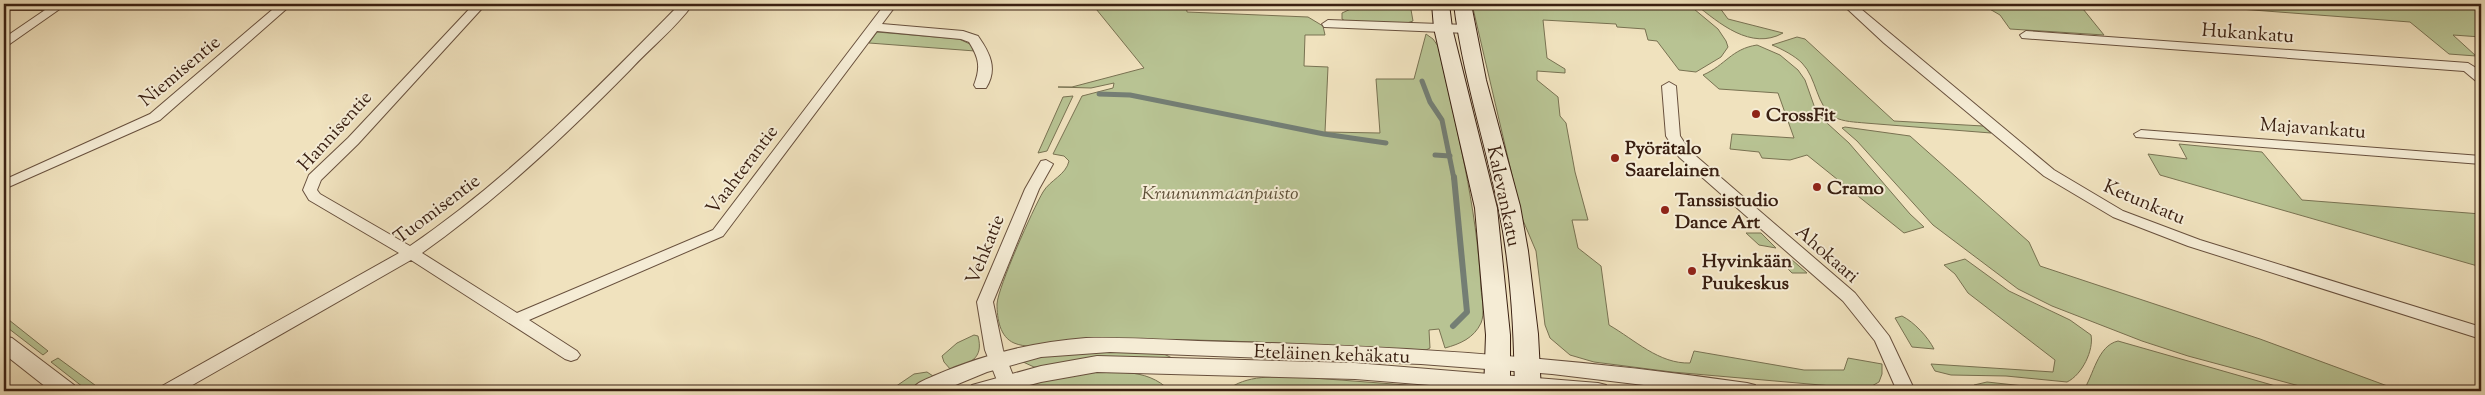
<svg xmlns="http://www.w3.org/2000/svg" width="2485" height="395" viewBox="0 0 2485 395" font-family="'Sorts Mill Goudy',serif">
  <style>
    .green { fill: #b8c393; stroke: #797252 }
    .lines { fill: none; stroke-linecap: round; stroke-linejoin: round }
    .stream-far1 { stroke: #747e74; stroke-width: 5 }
    .stream { stroke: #747e74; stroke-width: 6 }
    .minor-casing { stroke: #68503d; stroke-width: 2 }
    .tertiary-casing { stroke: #68503d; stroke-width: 2 }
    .secondary-casing { stroke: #3a2012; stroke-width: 2 }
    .minor { fill: #f5ecd5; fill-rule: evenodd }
    .tertiary { fill: #f5ecd5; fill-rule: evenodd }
    .secondary { fill: #f5ecd5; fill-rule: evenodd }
    .poi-dot { fill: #8f2418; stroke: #f5ecd5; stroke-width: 2 }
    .labels { text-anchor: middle; stroke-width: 4; stroke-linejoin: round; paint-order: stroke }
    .street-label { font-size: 19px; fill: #3a2012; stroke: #f5ecd5 }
    .poi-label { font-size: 19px; font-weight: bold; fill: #3a2012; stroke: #f5ecd5; text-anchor: start }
    .park-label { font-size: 19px; font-style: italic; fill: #605139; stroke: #f5ecd5 }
  </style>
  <rect width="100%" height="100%" fill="#f0e2be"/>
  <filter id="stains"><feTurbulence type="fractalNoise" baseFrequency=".004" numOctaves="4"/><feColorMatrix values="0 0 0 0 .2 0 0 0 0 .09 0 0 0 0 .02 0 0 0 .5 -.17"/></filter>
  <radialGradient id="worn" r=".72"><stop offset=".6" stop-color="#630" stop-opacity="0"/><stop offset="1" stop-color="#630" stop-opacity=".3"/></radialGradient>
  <g class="green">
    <path d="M1092,4H1186L1187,12L1308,17L1323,26L1325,35H1305L1304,66L1328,67L1325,132L1380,133L1376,79H1414L1426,34L1433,39L1438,46C1456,126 1477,206 1481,289C1482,298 1485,314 1481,323C1474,338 1460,344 1445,348L1439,329L1429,330L1430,348L1426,350C1318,346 1209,337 1101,340C1077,341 1035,352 1014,343C1000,337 997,319 997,304C998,287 1033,209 1043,192C1050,180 1066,175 1069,161L1064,156L1053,154L1082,96L1113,88L1114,83L1091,88L1058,87H1072L1144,68Z"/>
    <path d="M1385,4H1410L1413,21L1407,23L1345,21L1342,19V13L1353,8L1380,9Z"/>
    <path d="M1472,4H1688L1718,29L1726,41L1728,47L1721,57L1696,72L1679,70L1657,41L1648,40L1645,29L1617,27L1616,24L1543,20L1547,58L1565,69V73L1537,71V80L1558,97L1560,116L1566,123L1575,172L1588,220H1572L1578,248L1601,266L1609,325C1635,340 1659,364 1690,363L1694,351L1804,370H1844L1848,358L1882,364V374L1879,382L1870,387L1855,388L1672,372L1594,362L1570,355L1550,338L1545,325L1536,251L1522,218Z"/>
    <path d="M1695,4H1717L1728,19L1783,33C1751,51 1719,23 1695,4Z"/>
    <path d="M1981,4H2079L2104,35L2010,29L2000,15Z"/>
    <path d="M2174,4H2481V37L2453,35L2476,56L2449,54L2410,22Z"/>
    <path d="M877,32L959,39L972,45L975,51L869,43Z"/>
    <path d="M1797,37L1805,39L1894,121L1983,126L1991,133L1865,123C1855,122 1844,122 1834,117C1816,106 1817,78 1802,63C1795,56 1782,49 1772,45Z"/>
    <path d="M1757,45L1780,55L1798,70L1805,80L1817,114L1849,143L1910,214L1924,227L1904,233L1807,155L1790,160L1762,158L1759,152L1730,149L1732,134L1794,138L1778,93L1719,89L1703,75C1726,65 1731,49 1757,45Z"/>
    <path d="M1073,96L1047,151L1038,153L1063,97Z"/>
    <path d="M1845,127L1910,136L2029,242L2040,266L2260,339L2401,391H2318L2188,356L2142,341L2052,306L2018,289L1933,225L1857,141L1842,128Z"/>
    <path d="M2179,144L2262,152L2302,200L2481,214V267L2160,175L2148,154L2187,159Z"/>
    <path d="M1746,233H1761L1776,248L1759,245Z"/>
    <path d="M1778,259H1791L1807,273H1792Z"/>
    <path d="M1965,259L2009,291L2070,320L2091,335C2094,350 2082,375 2067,382L2006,376L1951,375L1935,371L1931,364L2053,372L2055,360L1968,293L1955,274L1944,265Z"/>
    <path d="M4,316L48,351L43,355L4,325Z"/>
    <path d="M1902,316C1914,322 1928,337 1934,349L1912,347L1895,318Z"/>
    <path d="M974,335L978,336C984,359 970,363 951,370L944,362L942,356L957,343Z"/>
    <path d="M2118,341L2293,391H2083C2094,375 2097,346 2118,341Z"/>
    <path d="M1100,352L1162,353L1178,361L1046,367H1034L1021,361L1045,356Z"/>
    <path d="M58,358L103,391H88L51,362Z"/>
    <path d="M927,372L936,378L910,391H889L914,374Z"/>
    <path d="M1078,373C1111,373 1146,366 1170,391H1078L1049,388L1000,391L1036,381Z"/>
    <path d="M1300,377L1433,387L1432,391H1226C1246,374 1275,377 1300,377Z"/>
    <path d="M1987,382L2024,386L2027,391H1972L1974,385Z"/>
  </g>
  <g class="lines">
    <g class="stream-far1">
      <path d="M1422,81L1430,102L1442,120L1454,179"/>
      <path d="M1099,94L1130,95L1324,134L1386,143"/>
      <path d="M1435,155L1450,156"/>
    </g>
    <path class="stream" d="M1453,326L1467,312L1454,177"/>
    <defs>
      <g id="minor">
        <path d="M4,4H63L64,6L4,48V38L45,10H4Z"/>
        <path d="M279,4H292L160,120L4,189V180L150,114Z"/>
        <path d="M474,4H486L358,144L321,180L317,190L320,194L410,246C511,177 595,90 680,4H693C676,28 650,48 630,70C565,136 498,199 422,253L517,313L713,230L885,4H897L882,24L963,31L978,36C990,53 998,69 986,88H976L974,85C981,67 979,58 969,42L961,39L877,31L723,236L529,320L577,351L580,355L577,359L571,361L565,359L411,260L182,391H159L162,386L399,253L309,200L303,190L309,175L348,138Z"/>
        <path d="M1842,4H1855L2054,170L2123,211L2200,240L2481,327V339L2188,246L2113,217L2044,176L1884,43Z"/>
        <path d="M1328,20L1467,25L1473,29L1467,33L1324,27L1322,24Z"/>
        <path d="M2026,31L2468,63L2481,71V82L2476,81L2464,71L2022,38L2020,35Z"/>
        <path d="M1669,82L1676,86L1680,136L1690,151L1855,293L1889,336L1915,391H1897L1875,341L1843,301L1679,157L1666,136L1662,86Z"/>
        <path d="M2141,130L2481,156V164L2136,137L2134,134Z"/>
        <path d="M1046,160L1053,164L1039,189L993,302L1003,350L1016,383L1013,387L1007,389L1001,387L998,383L985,350L977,302L1025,189L1041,161Z"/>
      </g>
      <g id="tertiary">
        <path d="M4,336L12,338L74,385L77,391H51L4,354Z"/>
        <path d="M1086,338C1134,337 1182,341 1230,342C1404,346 1575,358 1747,383L1755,385L1758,391H1694L1552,374L1421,364L1110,352L1041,357L987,372L941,391H911C916,382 927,379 936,375C984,354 1034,342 1086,338Z"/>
        <path d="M1097,356L1355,363L1598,383L1606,385L1609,391H1505L1355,379L1097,372L1041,382L1007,391H969L972,385L1041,366Z"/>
      </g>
      <g id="secondary">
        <path d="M1432,4H1449L1452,28L1497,208L1510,335V391H1484L1486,335L1475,208L1434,28Z"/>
        <path d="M1454,4H1471L1486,80L1520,206L1528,251L1538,334L1541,391H1515C1514,329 1511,266 1498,205C1484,138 1462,72 1454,4Z"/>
      </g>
    </defs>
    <use href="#minor" class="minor-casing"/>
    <use href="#tertiary" class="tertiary-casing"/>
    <use href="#secondary" class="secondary-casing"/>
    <use href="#minor" class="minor"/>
    <use href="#tertiary" class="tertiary"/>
    <use href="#secondary" class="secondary"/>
  </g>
  <g class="poi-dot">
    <circle cx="1756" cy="114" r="5"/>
    <circle cx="1615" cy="158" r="5"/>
    <circle cx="1817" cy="187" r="5"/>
    <circle cx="1665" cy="210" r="5"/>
    <circle cx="1692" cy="271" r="5"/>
  </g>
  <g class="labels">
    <g class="street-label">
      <text transform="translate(2248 32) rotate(4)" y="7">Hukankatu</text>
      <text transform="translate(179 70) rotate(-40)" y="7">Niemisentie</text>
      <text transform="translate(2313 127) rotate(4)" y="7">Majavankatu</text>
      <text transform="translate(334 130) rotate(-48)" y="7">Hannisentie</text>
      <text transform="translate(741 169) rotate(-53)" y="7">Vaahterantie</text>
      <text transform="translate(1505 196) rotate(78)" y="7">Kalevankatu</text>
      <text transform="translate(2145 201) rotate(23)" y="7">Ketunkatu</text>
      <text transform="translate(436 208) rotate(-37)" y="7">Tuomisentie</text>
      <text transform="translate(984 249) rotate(-68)" y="7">Vehkatie</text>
      <text transform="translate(1828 253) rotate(41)" y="7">Ahokaari</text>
      <text transform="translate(1332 353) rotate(2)" y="7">Eteläinen kehäkatu</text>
    </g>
    <g class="poi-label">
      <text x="1766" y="121">CrossFit</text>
      <text x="1625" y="154">Pyörätalo<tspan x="1625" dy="22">Saarelainen</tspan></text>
      <text x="1827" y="194">Cramo</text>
      <text x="1675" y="206">Tanssistudio<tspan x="1675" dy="22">Dance Art</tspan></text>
      <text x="1702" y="267">Hyvinkään<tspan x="1702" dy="22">Puukeskus</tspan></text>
    </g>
    <g class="park-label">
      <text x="1220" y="199">Kruununmaanpuisto</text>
    </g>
  </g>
  <rect width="2485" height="395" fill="none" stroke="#f0e2be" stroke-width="20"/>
  <rect x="5" y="5" width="2475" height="385" fill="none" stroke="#3a2012" stroke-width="2.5"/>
  <rect x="10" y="10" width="2465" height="375" fill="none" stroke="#3a2012"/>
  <rect width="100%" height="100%" filter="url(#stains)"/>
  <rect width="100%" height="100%" fill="url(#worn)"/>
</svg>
